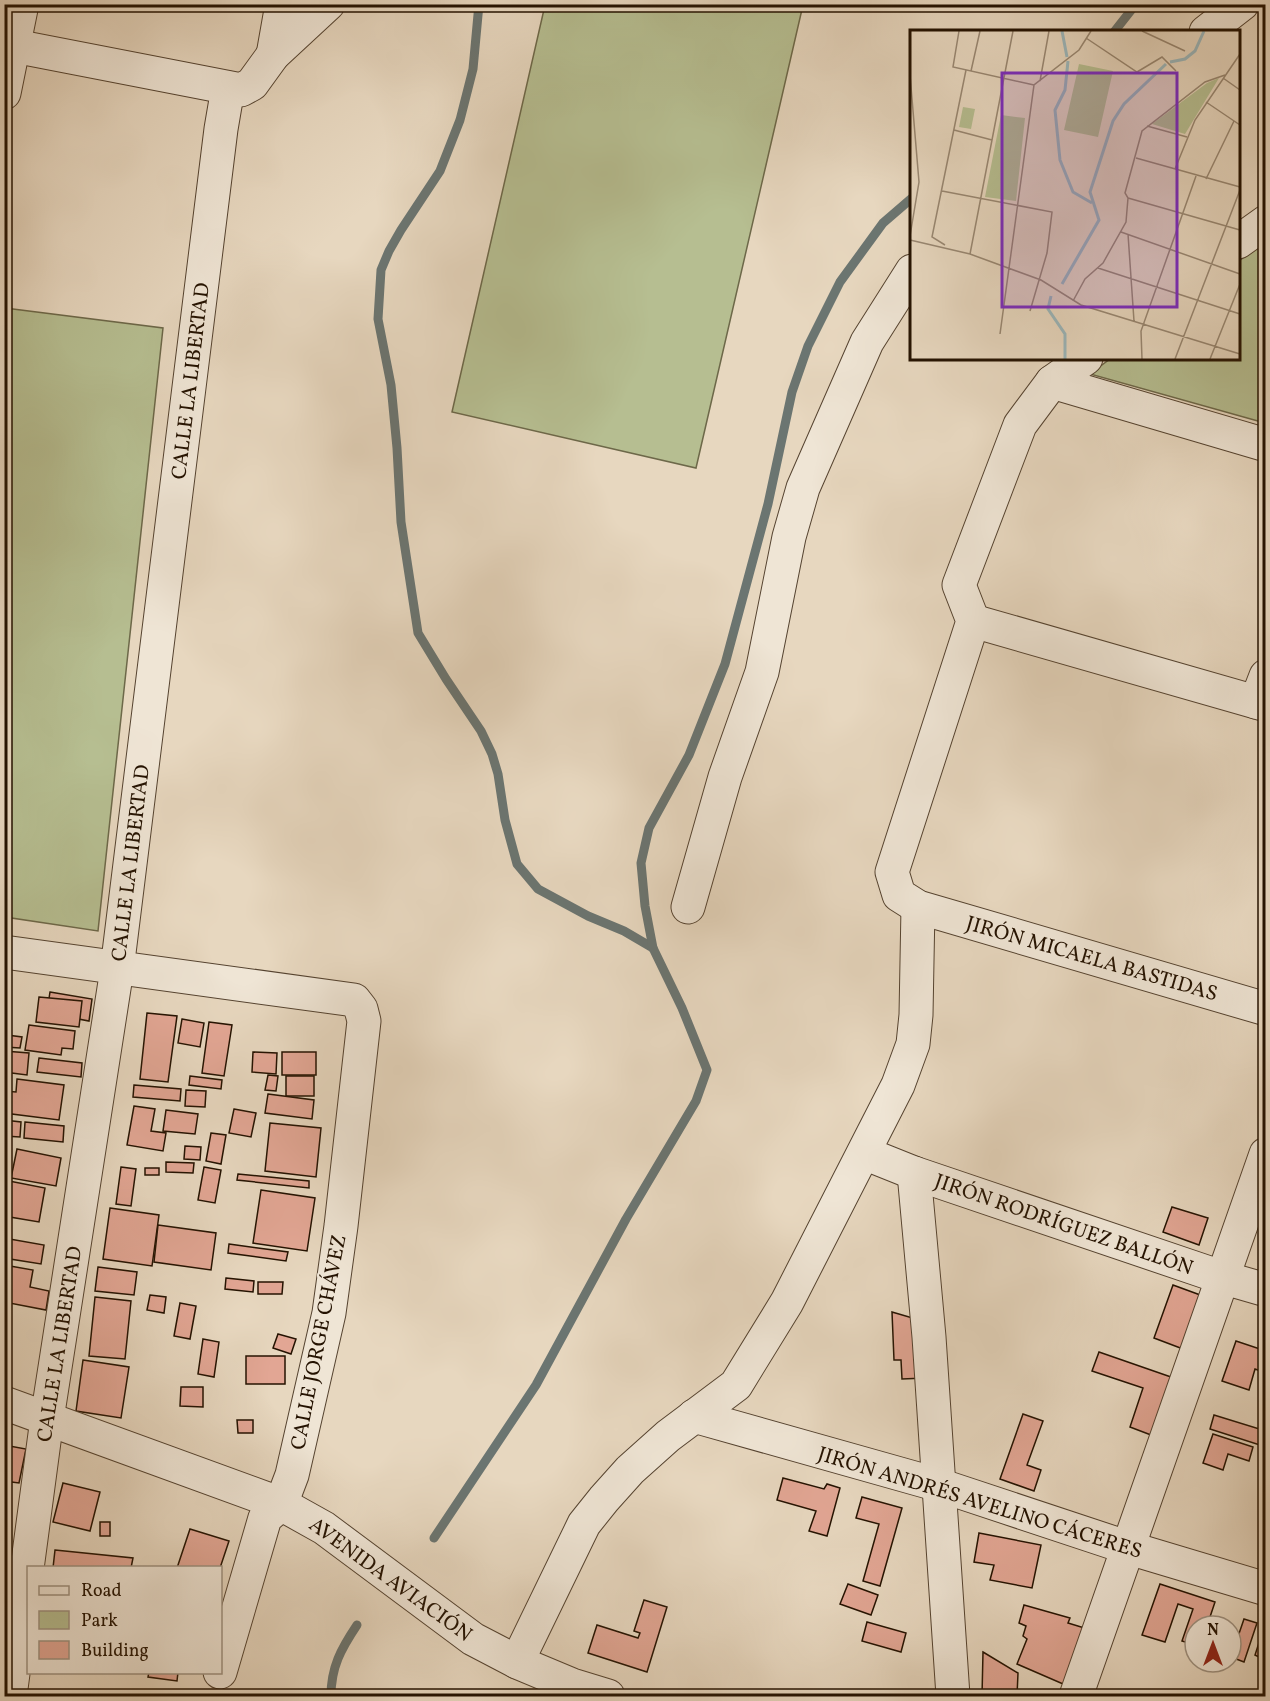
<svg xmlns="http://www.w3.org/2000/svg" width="1270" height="1701" viewBox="0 0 1270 1701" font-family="Vollkorn,serif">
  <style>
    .green { fill: #b6be91; stroke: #6d6849; stroke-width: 1.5 }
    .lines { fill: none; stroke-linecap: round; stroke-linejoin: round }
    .stream { stroke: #6b7571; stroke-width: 9 }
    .building { fill: #e2a694; stroke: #241201; stroke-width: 1.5 }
    .minor-casing { stroke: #554330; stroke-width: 35 }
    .minor { stroke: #efe5d5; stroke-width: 33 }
    .labels { text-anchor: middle; stroke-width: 4.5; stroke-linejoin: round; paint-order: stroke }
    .street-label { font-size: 21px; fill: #241201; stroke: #efe5d5 }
    .inset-river { fill: none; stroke: #9bb7bc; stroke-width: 3 }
    .inset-road { fill: none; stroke: #998873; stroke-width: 1.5 }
    .view { fill: #7b2cbf; fill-opacity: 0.15; stroke: #7b2cbf; stroke-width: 3 }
    .inset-edge { fill: none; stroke: #241201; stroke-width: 3 }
  </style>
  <rect width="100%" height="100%" fill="#e7d7bf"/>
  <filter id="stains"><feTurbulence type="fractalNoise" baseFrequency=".00333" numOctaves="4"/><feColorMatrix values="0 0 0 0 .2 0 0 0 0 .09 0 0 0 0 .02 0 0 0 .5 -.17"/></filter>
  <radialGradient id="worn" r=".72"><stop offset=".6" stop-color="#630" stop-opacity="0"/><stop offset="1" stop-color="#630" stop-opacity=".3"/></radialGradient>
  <g class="green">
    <path d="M545,5H803L696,468L452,412Z"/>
    <path d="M1265,241V423L1090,374L1110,359L1238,358L1239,261Z"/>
    <path d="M5,308L163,328L98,931L5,917Z"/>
  </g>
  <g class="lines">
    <g class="stream">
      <path d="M479,4L473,69L460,120L440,171L401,230L389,251L381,270L378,319L391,385L397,448L401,522L418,633L446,679L481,731L492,754L498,774L505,820L517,864L538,889L588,916L624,931L653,948"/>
      <path d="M1114,32L1136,4"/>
      <path d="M434,1538L536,1385L626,1219L696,1101L707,1070L682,1008L653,948L645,906L641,863L649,828L689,755L725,664L768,504L792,392L808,346L840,282L883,223L912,198"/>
      <path d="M331,1696C331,1667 341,1649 357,1625"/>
    </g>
  </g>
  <g class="building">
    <path d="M50,992L92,999L89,1021L68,1017L67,1022L46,1018Z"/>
    <path d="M39,997L82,1001L79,1027L36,1022Z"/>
    <path d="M147,1013L177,1016L168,1082L140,1079Z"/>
    <path d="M182,1019L204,1023L200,1047L178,1043Z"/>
    <path d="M209,1022L232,1025L224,1076L202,1073Z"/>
    <path d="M29,1025L75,1031L73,1049L62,1048L61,1055L25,1050Z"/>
    <path d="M7,1035L22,1037L20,1048L5,1047Z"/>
    <path d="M4,1051L29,1053L27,1075L4,1072Z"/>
    <path d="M253,1052L277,1053L276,1074L252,1072Z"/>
    <rect x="282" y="1052" width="34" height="23"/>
    <path d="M39,1058L82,1063L81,1077L37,1072Z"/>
    <path d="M268,1075L278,1076L276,1091L265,1090Z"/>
    <path d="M190,1076L222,1080L221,1089L189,1085Z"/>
    <rect x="286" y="1076" width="28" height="20"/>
    <path d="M17,1079L64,1085L59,1120L4,1113V1091L16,1092Z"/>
    <path d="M134,1085L181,1089L180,1101L133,1097Z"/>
    <path d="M186,1090L206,1091L205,1107L185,1106Z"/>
    <path d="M268,1094L314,1100L312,1119L265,1113Z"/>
    <path d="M134,1106L155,1109L151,1131L166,1133L163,1151L127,1145Z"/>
    <path d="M234,1109L256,1113L251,1137L229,1133Z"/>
    <path d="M166,1110L198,1114L195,1134L163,1131Z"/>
    <path d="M4,1120L21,1122L20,1137L4,1136Z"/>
    <path d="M25,1122L64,1126L63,1142L24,1138Z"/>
    <path d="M270,1123L321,1128L316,1177L265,1171Z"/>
    <path d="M211,1133L226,1135L221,1164L206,1161Z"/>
    <path d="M185,1146L201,1147L200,1160L184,1159Z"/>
    <path d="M17,1149L61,1158L56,1186L11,1178Z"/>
    <path d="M166,1162L194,1163L193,1173L166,1172Z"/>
    <path d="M121,1167L136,1169L131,1206L116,1204Z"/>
    <path d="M204,1167L221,1170L215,1203L198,1200Z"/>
    <rect x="145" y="1168" width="14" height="7"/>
    <path d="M238,1174L309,1181V1188L237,1180Z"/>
    <path d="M4,1180L45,1188L39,1222L4,1216Z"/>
    <path d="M261,1190L315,1198L307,1251L253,1243Z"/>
    <path d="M1172,1207L1208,1218L1199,1245L1163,1232Z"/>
    <path d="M110,1208L159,1215L152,1266L103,1259Z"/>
    <path d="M158,1225L216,1233L211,1270L154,1262Z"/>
    <path d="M4,1238L44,1245L41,1264L4,1258Z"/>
    <path d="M229,1244L288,1252L286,1261L228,1253Z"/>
    <path d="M10,1266L33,1270L30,1287L49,1291L46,1310L4,1302Z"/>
    <path d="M98,1267L137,1272L134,1295L95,1291Z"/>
    <path d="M226,1278L254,1281L253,1292L225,1289Z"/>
    <path d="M258,1282H283L282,1294H258Z"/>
    <path d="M1173,1285L1203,1296L1183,1349L1154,1338Z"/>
    <path d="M150,1295L166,1297L164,1313L147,1310Z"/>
    <path d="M95,1297L131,1301L125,1359L89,1356Z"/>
    <path d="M180,1303L196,1306L190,1339L174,1336Z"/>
    <path d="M892,1312L923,1321L925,1378L902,1379L901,1360H894Z"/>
    <path d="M278,1334L296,1339L291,1354L273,1348Z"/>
    <path d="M203,1339L219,1342L214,1377L198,1374Z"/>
    <path d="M1236,1341L1266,1351V1373L1255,1369L1249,1390L1222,1381Z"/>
    <path d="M1099,1352L1171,1377L1151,1435L1130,1427L1143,1388L1092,1371Z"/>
    <rect x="246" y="1356" width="39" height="28"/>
    <path d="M83,1360L129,1367L121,1418L76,1411Z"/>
    <path d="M181,1387H203V1407L180,1406Z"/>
    <path d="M1023,1414L1043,1421L1027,1465L1041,1470L1034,1491L1000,1479Z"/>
    <path d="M1214,1415L1266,1431V1447L1210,1429Z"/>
    <path d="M237,1420H253V1433H238Z"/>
    <path d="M1213,1434L1253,1447L1249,1461L1228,1454L1223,1470L1203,1463Z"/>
    <path d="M4,1445L26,1449L19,1483L4,1481Z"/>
    <path d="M783,1478L824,1489L827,1484L840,1488L827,1536L809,1531L816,1511L777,1500Z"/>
    <path d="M63,1483L100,1492L90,1531L53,1522Z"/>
    <path d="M862,1497L902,1508L880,1586L863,1581L879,1524L856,1518Z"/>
    <rect x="100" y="1522" width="10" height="14"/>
    <path d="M190,1529L229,1541L220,1568H177Z"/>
    <path d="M979,1533L1041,1545L1032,1588L990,1580L994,1565L974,1562Z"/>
    <path d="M55,1550L133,1558L131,1568H53Z"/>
    <path d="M848,1584L878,1595L871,1615L840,1604Z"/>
    <path d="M1160,1584L1215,1602L1207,1626H1195V1645L1182,1641L1193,1609L1178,1604L1165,1642L1142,1635Z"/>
    <path d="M644,1600L667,1607L647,1672L588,1653L597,1625L638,1638L640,1633L634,1631Z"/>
    <path d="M1024,1605L1070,1618L1068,1623L1091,1630L1070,1687L1017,1664L1027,1639L1023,1636L1026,1626L1019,1623Z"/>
    <path d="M1244,1619L1257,1623L1244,1662L1231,1657Z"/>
    <path d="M867,1622L906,1633L901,1652L862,1641Z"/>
    <path d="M1264,1627L1266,1628V1646L1261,1658L1255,1655Z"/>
    <path d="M983,1652L1018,1673L1017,1696H982Z"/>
    <path d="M149,1672H178L177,1681L148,1677Z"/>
  </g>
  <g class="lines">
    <defs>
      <g id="minor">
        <path d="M1206,32L1242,4"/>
        <path d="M4,44L241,90L252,84L273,55L328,4"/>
        <path d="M273,55L282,4"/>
        <path d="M4,93L22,4"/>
        <path d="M1238,242L1266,222"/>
        <path d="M1086,358L1052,382L1020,425L959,585L973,621L892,872L899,895L918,907L1266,1009"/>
        <path d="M1052,382L1266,445"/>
        <path d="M973,621L1266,705"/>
        <path d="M1256,702L1266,676"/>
        <path d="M688,907L725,777L762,672L789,537L803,488L867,342L912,271"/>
        <path d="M4,952L354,1000L361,1009L364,1021L341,1226L329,1313L292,1475L281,1504L265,1518L220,1672"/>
        <path d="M864,1153L914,1173L1221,1277L1266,1290"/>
        <path d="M914,1173L929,1337L953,1696"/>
        <path d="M4,1403L281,1504L324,1528L473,1639L517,1662L572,1685L608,1696"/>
        <path d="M694,1416L939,1485L1129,1548L1266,1589"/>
        <path d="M517,1662L584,1524L604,1499L630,1470L668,1436L736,1385L787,1302L898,1085L913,1044L916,1015L918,907"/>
        <path d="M10,1696L47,1419L117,969L221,129L228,88"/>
        <path d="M1076,1696L1266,1154"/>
      </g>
    </defs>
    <use href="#minor" class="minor-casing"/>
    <use href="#minor" class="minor"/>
  </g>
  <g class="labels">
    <g class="street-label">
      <text transform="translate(190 381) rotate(-83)" y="7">CALLE LA LIBERTAD</text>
      <text transform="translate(130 863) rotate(-83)" y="7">CALLE LA LIBERTAD</text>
      <text transform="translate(1092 958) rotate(16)" y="7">JIRÓN MICAELA BASTIDAS</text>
      <text transform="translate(1064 1224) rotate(19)" y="7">JIRÓN RODRÍGUEZ BALLÓN</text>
      <text transform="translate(318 1342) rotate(-79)" y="7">CALLE JORGE CHÁVEZ</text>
      <text transform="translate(59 1344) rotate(-81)" y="7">CALLE LA LIBERTAD</text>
      <text transform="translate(980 1502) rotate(17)" y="7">JIRÓN ANDRÉS AVELINO CÁCERES</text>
      <text transform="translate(391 1579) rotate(36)" y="7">AVENIDA AVIACIÓN</text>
    </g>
  </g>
  <g transform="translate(910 30)">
    <rect width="330" height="330" fill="#e7d7bf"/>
    <path d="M169,34L203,41L188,107L154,100ZM309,48L275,104L242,94L297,53ZM53,77L65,79L61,99L49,97ZM91,85L115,88L106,171L75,167Z" fill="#b6be91"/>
    <path class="inset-river" d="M152,1L157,27M158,31L155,60L145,80L150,130L163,162L182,173M260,32L275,29L285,21L294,1M152,254L189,190L180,162L203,91L214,74L256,34M141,266L138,279L155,304V329"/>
    <path class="inset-road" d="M49,1L43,37L124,55M232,1L275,21M176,8L227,42L252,27L266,41M61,41L70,1M0,45L9,152L0,206M313,48L330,60M130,51L139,1M296,72L330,95M237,96L277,107M44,100L82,110M226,128L330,157M265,139L285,90L330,24M296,149L324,91M32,161L142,182L137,223L120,281M218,168L330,200M211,202L330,244M218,204L224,291M0,210L60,224L131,250L171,275L330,324M35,215L22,207L56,40M60,224L103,1M188,238L330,284M163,271L175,249L193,233L216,192L218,168L215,163L232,101L295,52L315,45M90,304L124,55L169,20L181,1M232,329L231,301L286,146M265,329L330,160M300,329L330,254"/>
    <path class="view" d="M92,43H267V277H92Z"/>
    <rect width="330" height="330" class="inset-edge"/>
  </g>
  <rect width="1270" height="1701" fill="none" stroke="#e7d7bf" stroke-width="24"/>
  <rect x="6" y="6" width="1258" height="1689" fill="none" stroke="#241201" stroke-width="3"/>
  <rect x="12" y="12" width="1246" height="1677" fill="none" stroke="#241201" stroke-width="1.5"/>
  <rect x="27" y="1566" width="195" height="108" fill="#efe5d5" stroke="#9e9180" stroke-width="1.5"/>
  <rect x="39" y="1586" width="30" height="9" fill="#efe5d5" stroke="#9e9180" stroke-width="1.5"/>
  <text x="81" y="1596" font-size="18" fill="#241201">Road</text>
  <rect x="39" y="1611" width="30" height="18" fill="#b6be91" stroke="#9e9180" stroke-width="1.5"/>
  <text x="81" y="1626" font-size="18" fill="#241201">Park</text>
  <rect x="39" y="1641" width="30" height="18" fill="#e2a694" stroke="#9e9180" stroke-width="1.5"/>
  <text x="81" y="1656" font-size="18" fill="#241201">Building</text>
  <g transform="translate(1213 1644)"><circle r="28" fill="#efe5d5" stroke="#9e9180" stroke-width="1.5"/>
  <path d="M0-4.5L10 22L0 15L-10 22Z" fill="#8f2418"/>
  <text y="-9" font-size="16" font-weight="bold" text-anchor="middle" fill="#241201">N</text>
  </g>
  <rect width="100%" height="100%" filter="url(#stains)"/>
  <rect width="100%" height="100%" fill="url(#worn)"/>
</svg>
